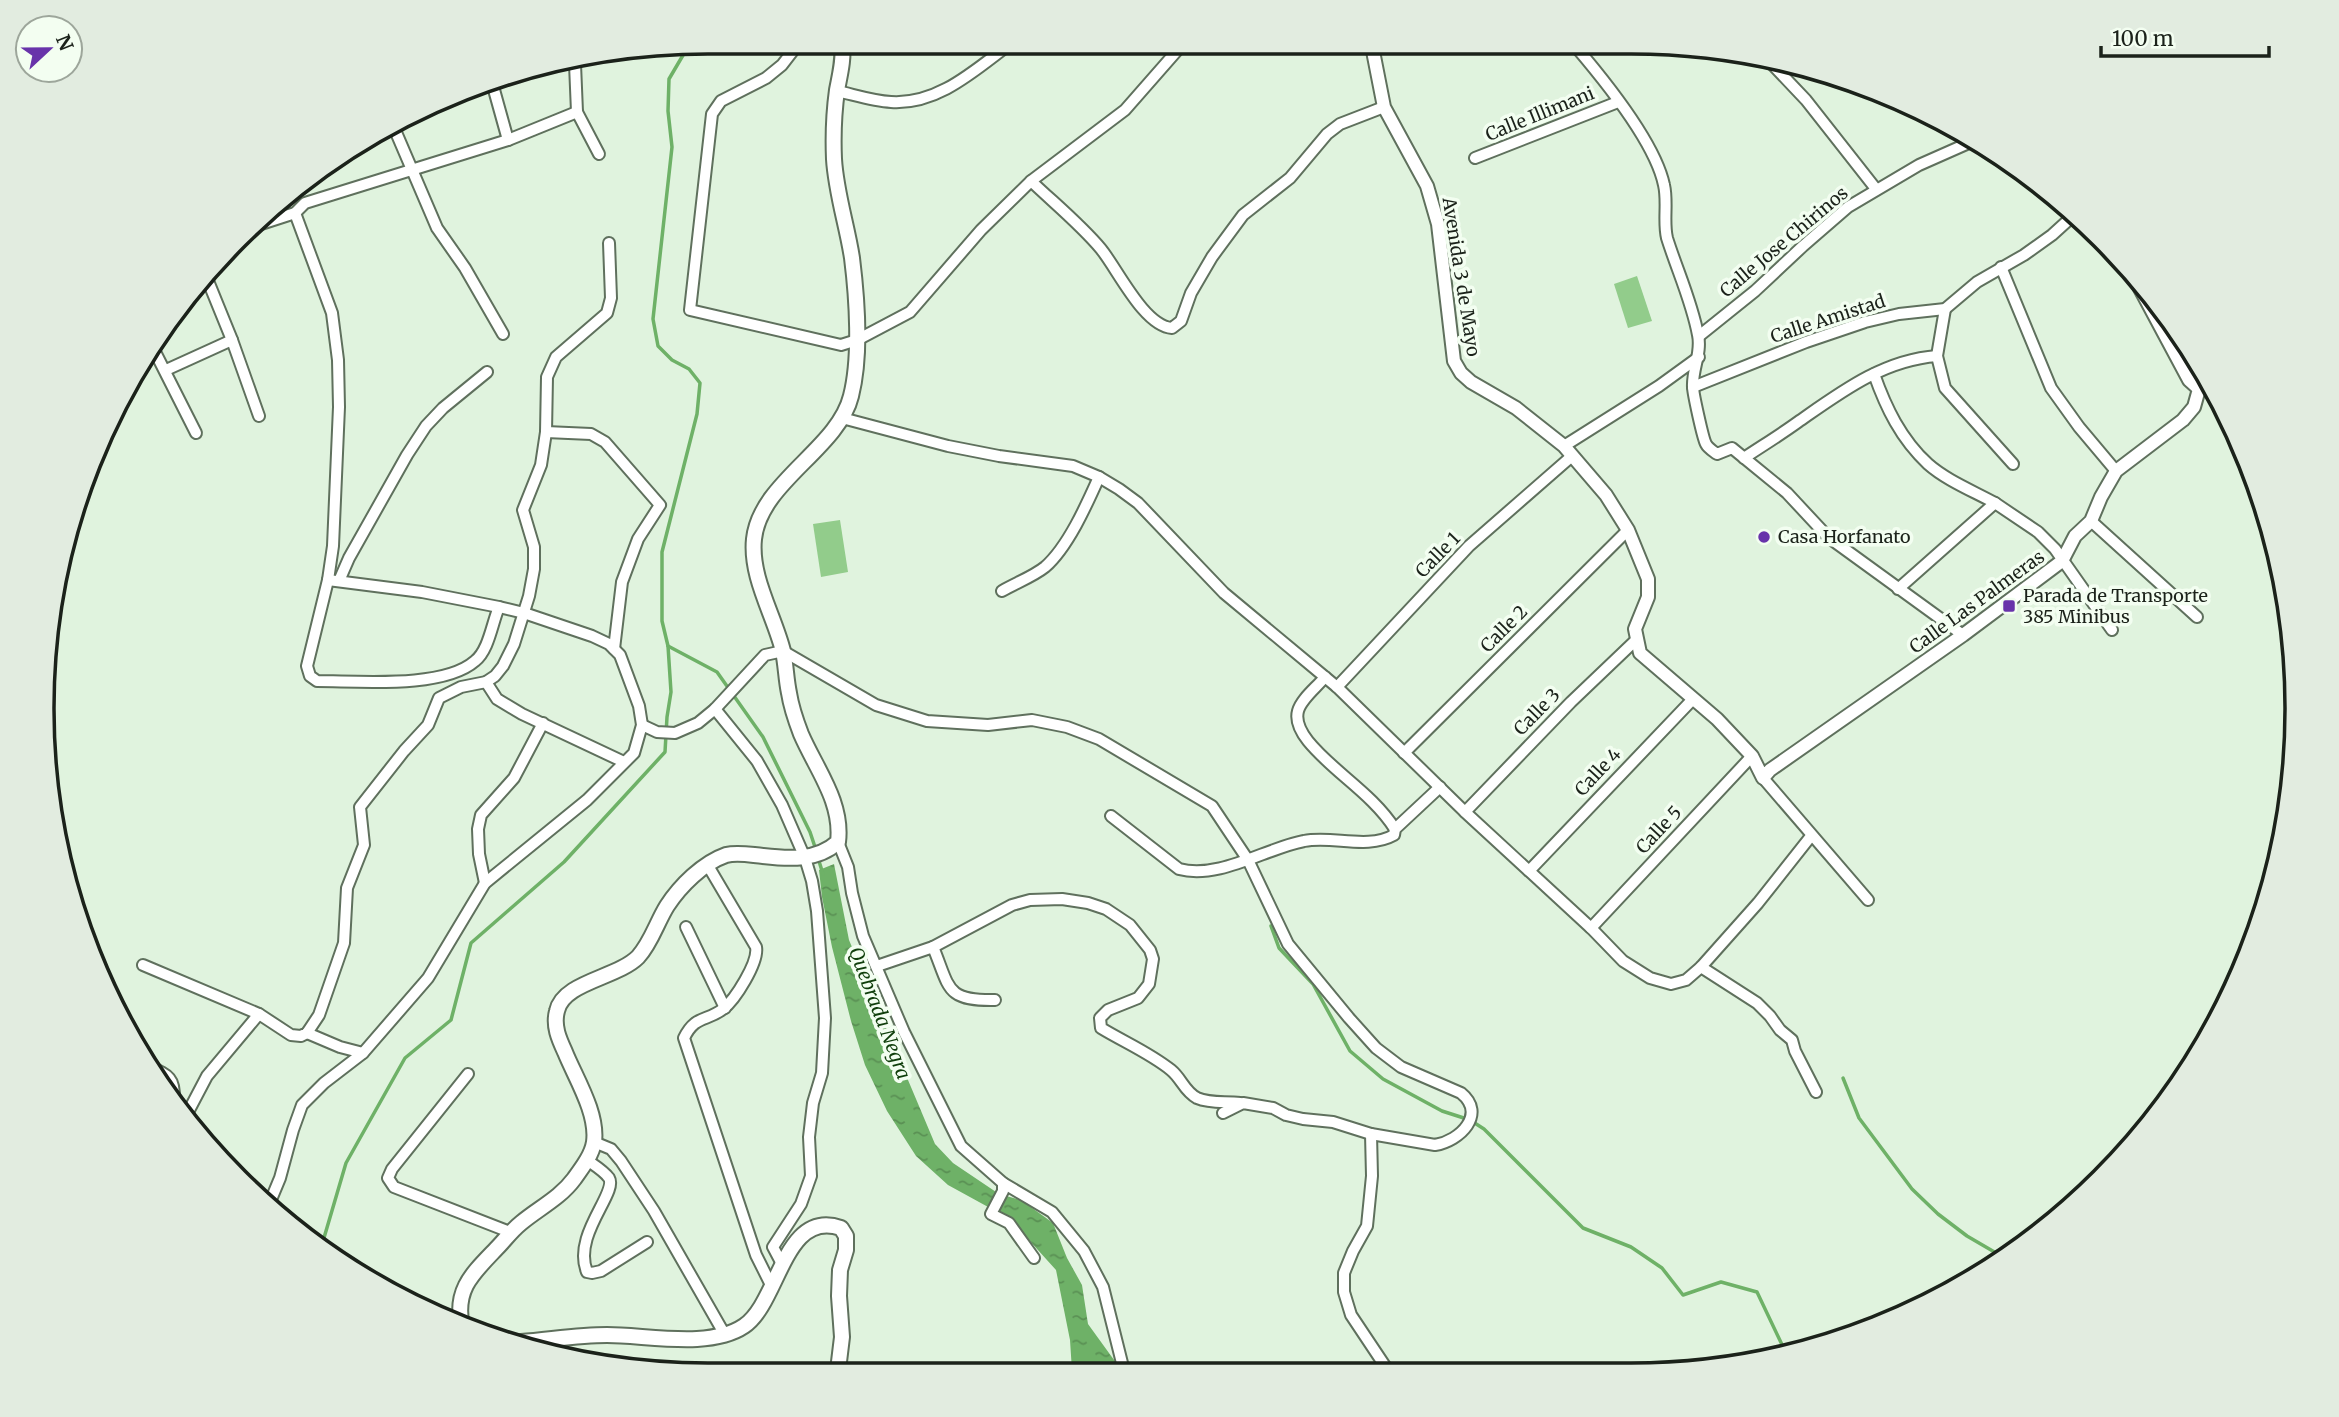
<svg xmlns="http://www.w3.org/2000/svg" width="2339" height="1417" viewBox="0 0 2339 1417" font-family="Merriweather,serif">
  <style>
    .grass { fill: #92cc8b }
    .water { fill: url(#water-ripples) }
    .lines { fill: none; stroke-linecap: round; stroke-linejoin: round }
    .stream { stroke: #6eb167; stroke-width: 3.5 }
    .minor-casing { stroke: #5f705d; stroke-width: 14 }
    .tertiary-casing { stroke: #5f705d; stroke-width: 16 }
    .secondary-casing { stroke: #5f705d; stroke-width: 18 }
    .minor { stroke: #fff; stroke-width: 10 }
    .tertiary { stroke: #fff; stroke-width: 12 }
    .secondary { stroke: #fff; stroke-width: 14 }
    .poi-dot { fill: #6833aa; stroke: #f3fef1; stroke-width: 2.5 }
    .labels { text-anchor: middle; stroke-width: 7; stroke-linejoin: round; paint-order: stroke }
    .street-label { font-size: 18px; fill: #1b221a; stroke: #f3fef1 }
    .poi-label { font-size: 18px; fill: #1b221a; stroke: #f3fef1; text-anchor: start }
    .water-label { font-size: 19px; font-style: italic; fill: #0f3e0b; stroke: #f3fef1 }
    .rim { fill: none; stroke: #1b221a; stroke-width: 3.5 }
  </style>
  <defs>
    <pattern id="water-ripples" width="26" height="14" patternUnits="userSpaceOnUse" patternTransform="scale(1.75)"><rect width="26" height="14" fill="#6eb167"/><path d="M2 4q2-2 4 0t4 0M15 11q2-2 4 0t4 0" fill="none" stroke="#5a9054"/></pattern>
  </defs>
  <rect width="100%" height="100%" fill="#e0f3de"/>
  <g class="grass">
    <path d="M1637,276L1652,321L1628,328L1614,284Z"/>
    <path d="M840,520L848,572L821,577L813,524Z"/>
  </g>
  <path class="water" d="M834,864L849,940L935,1144L953,1163L999,1194L1021,1200L1053,1223L1067,1258L1082,1285L1088,1324L1122,1371H1072L1070,1340L1056,1270L1010,1219L948,1185L916,1156L887,1111L865,1065L851,1021L832,947L822,897L819,870Z"/>
  <g class="lines">
    <g class="stream">
      <path d="M668,646L717,672L763,737L810,832L816,850"/>
      <path d="M818,858L823,874"/>
      <path d="M1271,926L1279,948L1313,984L1350,1051L1383,1079L1442,1111L1470,1120L1484,1129L1583,1228L1631,1247L1662,1268L1683,1295L1721,1282L1757,1292L1785,1351L1790,1354"/>
      <path d="M1843,1078L1859,1118L1912,1189L1938,1214L1967,1236L2003,1257"/>
      <path d="M321,1248L346,1163L405,1058L451,1020L471,943L564,862L665,752L667,717L671,692L668,646L662,621V552L697,414L700,383L689,369L672,360L658,346L653,319L672,147L668,111L669,79L689,45"/>
    </g>
    <defs>
      <g id="minor">
        <path d="M799,43L782,65L766,78L721,101L712,114L690,310L841,345L857,340L910,312L981,230L1031,181L1125,110L1182,45"/>
        <path d="M1576,47C1605,81 1655,142 1664,185C1668,202 1663,222 1667,238C1677,270 1692,302 1698,335C1702,353 1692,369 1693,387C1693,393 1703,439 1706,444C1708,448 1713,451 1717,454L1732,448L1787,493L1828,537L1963,635"/>
        <path d="M1770,62L1806,100L1876,189"/>
        <path d="M575,64L577,112L599,154"/>
        <path d="M491,79L508,140"/>
        <path d="M837,91C855,95 873,101 891,102C938,105 975,70 1010,44"/>
        <path d="M395,130L437,228L465,268L503,334"/>
        <path d="M1475,158L1618,102"/>
        <path d="M1031,181C1054,203 1081,225 1101,249C1118,270 1144,326 1172,328L1181,321L1191,293L1212,257L1243,215L1290,178L1327,134L1340,124L1384,107"/>
        <path d="M295,213L332,313L338,360L339,407L333,546L328,580L307,666L310,676L317,681C359,681 443,689 475,661C489,650 492,623 499,607"/>
        <path d="M261,224L295,213L305,203L508,140L577,112"/>
        <path d="M2001,267L2051,388L2079,427L2116,471"/>
        <path d="M208,281L232,340L259,416"/>
        <path d="M1945,309L1937,356L1945,388L2013,464"/>
        <path d="M1699,336L1755,291L1803,246L1848,207L1919,165L1971,142"/>
        <path d="M151,344L196,433"/>
        <path d="M166,370L232,340"/>
        <path d="M1874,374C1886,408 1901,439 1928,464C1946,480 1973,491 1995,503L1898,589"/>
        <path d="M1693,387L1806,342L1865,322L1899,314L1945,309L1977,282L2024,255L2052,235L2074,215"/>
        <path d="M842,418L948,446L999,456L1073,466L1099,477L1119,489L1138,503L1224,593L1337,687L1465,812L1591,928L1623,961L1650,978L1671,984L1686,980L1701,967L1758,903L1811,836"/>
        <path d="M546,432L591,434L605,442L660,505L638,539L622,582L614,649"/>
        <path d="M1564,446L1659,386L1699,357"/>
        <path d="M1744,458C1762,446 1780,435 1798,422C1841,392 1883,360 1937,356"/>
        <path d="M1995,503L2038,532L2055,549L2112,630"/>
        <path d="M2091,521L2197,617"/>
        <path d="M339,581L349,558L407,455L426,426L443,408L487,372"/>
        <path d="M1002,591C1016,583 1034,576 1045,567C1068,547 1087,504 1099,477"/>
        <path d="M1325,677C1317,687 1301,699 1298,711C1295,722 1301,732 1308,741C1333,772 1372,793 1395,829"/>
        <path d="M486,682L497,699L522,714L624,762"/>
        <path d="M1337,687L1469,546L1572,456"/>
        <path d="M715,709L757,761L782,805L805,858L812,881L817,911L825,1018L822,1073L813,1103L809,1137L811,1176L801,1204L773,1247L782,1264"/>
        <path d="M642,725L657,732L675,733L698,723L715,709L765,655L783,651L876,705L927,721L988,725L1032,720L1067,727L1099,739L1212,806L1248,860L1288,944L1349,1018L1376,1048L1401,1067L1461,1093C1487,1114 1460,1141 1435,1145L1371,1134L1333,1122L1303,1119L1286,1115L1273,1108L1243,1103L1223,1113"/>
        <path d="M1404,753L1628,530"/>
        <path d="M1763,778L1868,900"/>
        <path d="M1465,812L1571,702L1636,640"/>
        <path d="M1111,816L1179,869C1219,880 1266,848 1304,841C1332,835 1367,850 1394,835L1395,829L1440,787"/>
        <path d="M838,842L848,867L852,893L863,936L904,1032L961,1146L1003,1183V1191L991,1214L1009,1223L1034,1258"/>
        <path d="M707,864L756,947C759,962 735,1000 723,1009C706,1022 695,1015 684,1038L756,1255L772,1287"/>
        <path d="M1529,871L1693,699"/>
        <path d="M485,883L479,854L478,829L481,815L514,778L543,723"/>
        <path d="M686,927L725,1008"/>
        <path d="M1591,928L1752,756"/>
        <path d="M933,947L1012,905L1030,900L1062,899L1088,903L1106,909L1130,925L1150,950L1153,959L1149,984L1138,998L1108,1010L1100,1018L1101,1028C1124,1042 1150,1053 1171,1070C1182,1079 1184,1091 1197,1098C1211,1104 1226,1101 1240,1103"/>
        <path d="M143,965L259,1014L291,1035L301,1036L307,1033L319,1015L344,943L347,888L364,845L360,807L404,751L428,725L439,698L461,687L486,682L495,676L503,666L514,644L529,596L534,569V547L523,510L541,465L546,432L547,377L556,357L607,313L611,298L609,243"/>
        <path d="M877,966L933,947C950,988 945,1001 995,1000"/>
        <path d="M1701,967L1757,1003L1770,1016L1780,1030L1792,1040L1795,1051L1816,1092"/>
        <path d="M307,1033L340,1047L363,1053"/>
        <path d="M148,1066C168,1075 175,1077 174,1100"/>
        <path d="M468,1074L392,1169L388,1178L394,1187L510,1232"/>
        <path d="M187,1114L207,1076L259,1014"/>
        <path d="M1371,1134L1372,1176L1367,1226L1353,1251L1344,1273V1292L1351,1315L1389,1372"/>
        <path d="M594,1142L611,1149L621,1161L654,1211L725,1335"/>
        <path d="M587,1160C594,1165 604,1171 609,1178C618,1193 572,1235 587,1272L592,1273L601,1271L647,1242"/>
        <path d="M1003,1183L1052,1212L1084,1251L1103,1287L1124,1371"/>
        <path d="M270,1202L280,1178L293,1130L302,1105L324,1083L363,1053L428,978L485,883L587,800L634,753L642,725L639,706L620,655L609,644L592,636L524,613L499,607L422,592L328,580"/>
      </g>
      <path id="tertiary" d="M1372,46L1384,107L1427,186L1438,224L1454,361L1461,373L1471,382L1516,408L1564,446L1606,495L1628,530L1648,579V597L1635,629L1640,653L1717,719L1752,756L1763,778L1770,770L1963,635L2062,561L2075,536L2091,521L2101,497L2116,471L2183,420L2194,407L2199,389L2189,380L2128,266"/>
      <g id="secondary">
        <path d="M462,1327C454,1290 472,1274 496,1249C505,1240 511,1231 521,1223C539,1208 560,1198 574,1179C582,1168 592,1155 594,1142C598,1113 575,1077 565,1052C559,1039 553,1026 557,1011C563,982 617,978 638,957C651,943 657,922 667,906C680,886 703,863 726,855C738,852 751,855 763,856C789,859 817,861 838,842C843,802 816,769 801,734C796,721 791,706 789,693C786,679 786,665 783,651C774,615 750,577 754,539C760,482 838,449 851,396C861,357 857,298 852,258C847,225 836,193 834,159C833,136 834,112 837,90C840,74 844,59 842,43"/>
        <path d="M521,1342C549,1340 578,1335 607,1335C647,1335 710,1349 744,1326C779,1303 784,1208 841,1228L846,1236V1250L840,1270L839,1296L842,1337L838,1370"/>
      </g>
    </defs>
    <use href="#minor" class="minor-casing"/>
    <use href="#tertiary" class="tertiary-casing"/>
    <use href="#secondary" class="secondary-casing"/>
    <use href="#minor" class="minor"/>
    <use href="#tertiary" class="tertiary"/>
    <use href="#secondary" class="secondary"/>
  </g>
  <g class="poi-dot">
    <circle cx="1764" cy="537" r="7"/>
    <rect x="2002" y="599" width="14" height="14" rx="3.5"/>
  </g>
  <g class="labels">
    <g class="street-label">
      <text transform="translate(1540 114) rotate(-22)" y="6">Calle Illimani</text>
      <text transform="translate(1784 242) rotate(-40)" y="6">Calle Jose Chirinos</text>
      <text transform="translate(1461 277) rotate(81)" y="6">Avenida 3 de Mayo</text>
      <text transform="translate(1828 319) rotate(-18)" y="6">Calle Amistad</text>
      <text transform="translate(1438 555) rotate(-46)" y="6">Calle 1</text>
      <text transform="translate(1977 602) rotate(-36)" y="6">Calle Las Palmeras</text>
      <text transform="translate(1504 629) rotate(-45)" y="6">Calle 2</text>
      <text transform="translate(1537 712) rotate(-46)" y="6">Calle 3</text>
      <text transform="translate(1598 772) rotate(-47)" y="6">Calle 4</text>
      <text transform="translate(1659 830) rotate(-47)" y="6">Calle 5</text>
    </g>
    <g class="poi-label">
      <text x="1778" y="543">Casa Horfanato</text>
      <text x="2023" y="602">Parada de Transporte<tspan x="2023" dy="21">385 Minibus</tspan></text>
    </g>
    <g class="water-label">
      <text transform="translate(880 1013) rotate(69)" y="7">Quebrada Negra</text>
    </g>
  </g>
  <path d="M0 0H2339V1417H0ZM708 54H1631A654 654 0 0 1 2285 708V709A654 654 0 0 1 1631 1363H708A654 654 0 0 1 54 709V708A654 654 0 0 1 708 54Z" fill="#e2ece0" fill-rule="evenodd"/>
  <path class="rim" d="M708 54H1631A654 654 0 0 1 2285 708V709A654 654 0 0 1 1631 1363H708A654 654 0 0 1 54 709V708A654 654 0 0 1 708 54Z"/>
  <g transform="translate(49 49) rotate(68)"><circle r="33" fill="#f3fef1" stroke="#9da69b" stroke-width="2"/>
  <path d="M0-5L12 26L0 18L-12 26Z" fill="#6833aa"/>
  <text y="-10" font-size="19" font-weight="bold" text-anchor="middle" fill="#1b221a">N</text>
  </g>
  <path d="M2101 46v10h168v-10" fill="none" stroke="#1b221a" stroke-width="3.5"/>
  <text x="2112" y="46" font-size="21" fill="#1b221a" stroke="#f3fef1" stroke-width="5" paint-order="stroke">100 m</text>
</svg>
